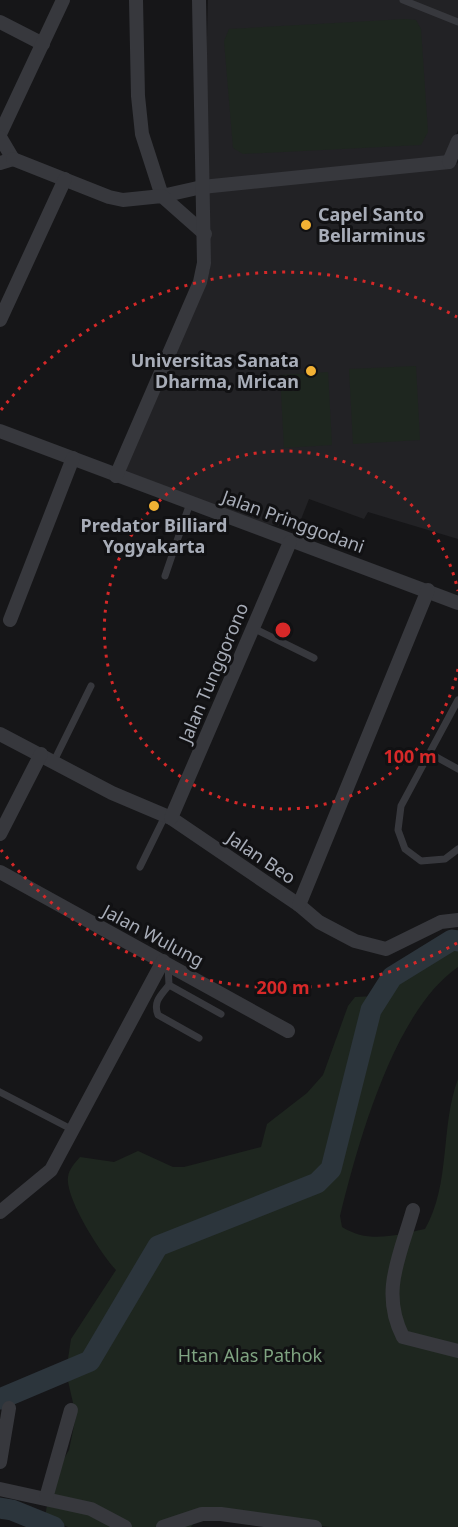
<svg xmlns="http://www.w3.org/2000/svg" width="458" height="1527" viewBox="0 0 458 1527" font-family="'Noto Sans',sans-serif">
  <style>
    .built { fill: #222225 }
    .green { fill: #1e261f }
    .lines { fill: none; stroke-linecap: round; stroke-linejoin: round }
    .river { stroke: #2c353c; stroke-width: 21 }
    .service { stroke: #37383d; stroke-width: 7 }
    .minor { stroke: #37383d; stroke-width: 14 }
    .ring { fill: none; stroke: #d62828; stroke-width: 3; stroke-dasharray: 3 6 }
    .poi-dot { fill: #f2b134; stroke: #111113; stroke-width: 2 }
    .labels { text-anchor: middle; stroke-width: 6; stroke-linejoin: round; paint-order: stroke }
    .poi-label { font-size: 18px; font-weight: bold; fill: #a8adb8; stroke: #111113; text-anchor: start }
    .street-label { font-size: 18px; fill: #a8adb8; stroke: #111113 }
    .park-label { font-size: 18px; fill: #7fa381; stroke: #111113 }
    .centre { fill: #d62828; stroke: #111113; stroke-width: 3 }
    .ring-label { font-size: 18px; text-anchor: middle; font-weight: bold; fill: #d62828; stroke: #111113; stroke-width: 6; stroke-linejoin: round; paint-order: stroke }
  </style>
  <rect width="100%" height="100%" fill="#161618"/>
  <path class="built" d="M208,0H458V130L450,150L458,164V539L368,512L364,519L309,499L298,527L261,524L118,473L210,269L203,184Z"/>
  <g class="green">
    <path d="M406,19L416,20L421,29L428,132L421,145L243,154L233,148L224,41L229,29Z"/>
    <path d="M416,366L420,440L353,444L349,369Z"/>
    <path d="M328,372L332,445L284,448L280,375Z"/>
    <path d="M458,937V967C394,1011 358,1143 340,1216L342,1227C369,1244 396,1235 425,1229C451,1184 440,1127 458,1079V1527H330L202,1512L191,1527H68L45,1517L51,1481L69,1450L76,1416L66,1372L71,1339L116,1270C101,1254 65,1198 68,1177C69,1169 75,1163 80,1157L114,1162L138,1151L173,1167H184L261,1147L267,1124L307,1093L323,1075L348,1006L355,997L376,996L400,968Z"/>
  </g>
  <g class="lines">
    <g class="river">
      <path d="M0,1399L90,1361L158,1246L317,1183L331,1169L371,1010L392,977L452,940L458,941"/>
      <path d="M0,1508L12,1510L54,1527"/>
    </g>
    <g class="service">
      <path d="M403,0L458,22"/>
      <path d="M165,576L190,503"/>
      <path d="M253,628L314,658"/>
      <path d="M458,700L401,806L398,830L405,849L421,861L445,859L458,849"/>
      <path d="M431,754L458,769"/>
      <path d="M54,761L91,686"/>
      <path d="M140,867L165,816"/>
      <path d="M168,965L169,985C160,996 153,1002 158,1015L199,1038"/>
      <path d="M169,985L221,1014"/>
      <path d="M0,1092L73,1130"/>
    </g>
    <g class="minor">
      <path d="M136,0L138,96L142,134L162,196L202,187L449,162"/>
      <path d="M0,22L43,44"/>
      <path d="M0,134L63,0"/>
      <path d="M0,137L13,159L0,163"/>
      <path d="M13,159L109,197L123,200L162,196L205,234"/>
      <path d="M449,162L458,141"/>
      <path d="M0,320L65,179"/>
      <path d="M0,431L458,603"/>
      <path d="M116,476L200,282L204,263L199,0"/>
      <path d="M10,620L73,458"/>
      <path d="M0,734L112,793L171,818L299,905L319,922L355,941L386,949L441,922L458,920"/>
      <path d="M171,818L290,542"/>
      <path d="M0,834L41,754"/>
      <path d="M0,872L288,1031"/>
      <path d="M299,905L428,590"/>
      <path d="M413,1210C400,1256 380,1292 403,1337L458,1351"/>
      <path d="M0,1212L51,1170L163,961"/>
      <path d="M0,1462L9,1408"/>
      <path d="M0,1489L91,1509L125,1527"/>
      <path d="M46,1498L71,1410"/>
      <path d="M163,1527L202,1514H221L315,1527"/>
    </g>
  </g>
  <g class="ring">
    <path d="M458 669A179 179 0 1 1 458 591"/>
    <path d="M457 943A358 358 0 0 1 1 850M1 410A358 358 0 0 1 457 317"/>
  </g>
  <g class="poi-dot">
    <circle cx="306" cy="225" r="6"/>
    <circle cx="311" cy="371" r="6"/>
    <circle cx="154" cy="506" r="6"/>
  </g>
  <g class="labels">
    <g class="poi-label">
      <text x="318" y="221">Capel Santo<tspan x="318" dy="21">Bellarminus</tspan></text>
      <text x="299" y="367" text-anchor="end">Universitas Sanata<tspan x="299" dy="21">Dharma, Mrican</tspan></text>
      <text x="154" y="532" text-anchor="middle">Predator Billiard<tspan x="154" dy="21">Yogyakarta</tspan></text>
    </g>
    <g class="street-label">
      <text transform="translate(293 522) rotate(20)" y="6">Jalan Pringgodani</text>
      <text transform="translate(214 673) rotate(-67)" y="6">Jalan Tunggorono</text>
      <text transform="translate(261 858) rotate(34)" y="6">Jalan Beo</text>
      <text transform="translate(153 936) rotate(28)" y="6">Jalan Wulung</text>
    </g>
    <g class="park-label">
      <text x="250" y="1362">Htan Alas Pathok</text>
    </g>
  </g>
  <circle cx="283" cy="630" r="9" class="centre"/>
  <g class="ring-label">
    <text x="410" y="763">100 m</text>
    <text x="283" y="994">200 m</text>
  </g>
</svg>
